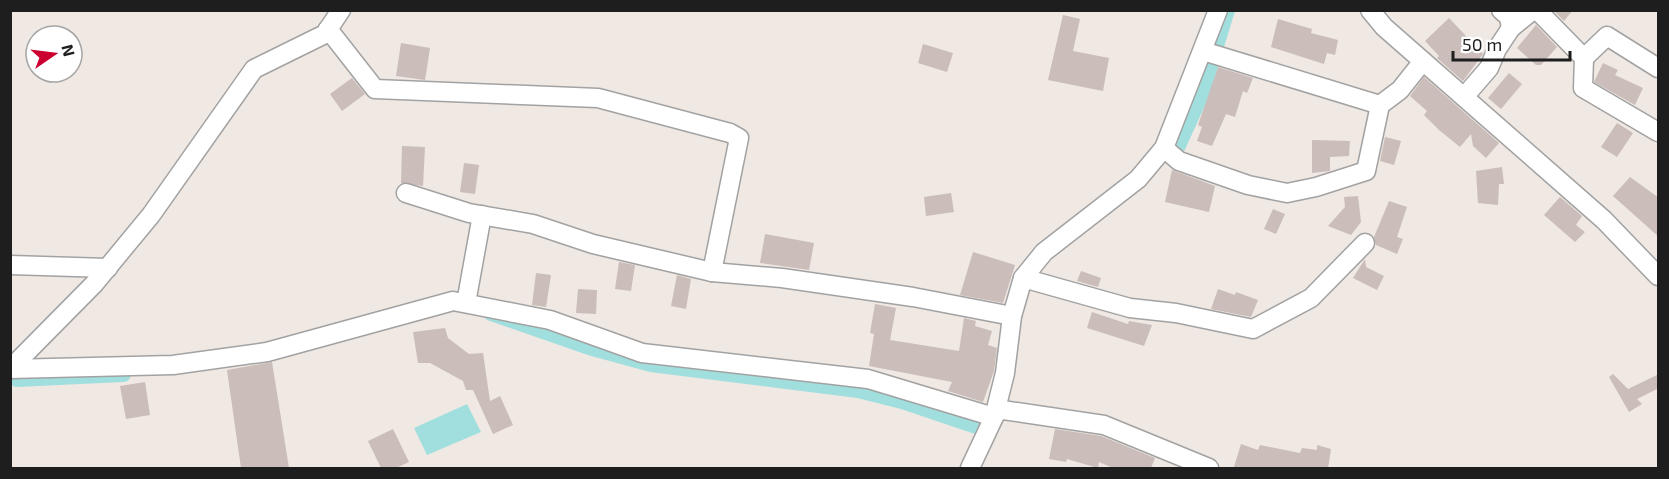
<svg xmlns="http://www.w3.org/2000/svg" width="1669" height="479" viewBox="0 0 1669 479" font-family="'Exo 2',sans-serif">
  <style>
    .water { fill: #a1dfdf }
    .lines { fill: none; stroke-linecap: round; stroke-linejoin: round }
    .canal { stroke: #a1dfdf; stroke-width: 16 }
    .building { fill: #cbbdb9 }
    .minor-casing { stroke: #a2a2a2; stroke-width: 21 }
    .minor { stroke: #fff; stroke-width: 18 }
  </style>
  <rect width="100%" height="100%" fill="#efe8e3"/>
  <path class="water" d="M467,404L481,432L427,455L414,428Z"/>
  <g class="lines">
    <g class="canal">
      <path d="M1176,150L1201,95L1227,10"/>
      <path d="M491,313L589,347L651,364L858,390L902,401L976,426"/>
      <path d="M17,379L123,374"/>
    </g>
  </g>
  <g class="building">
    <path d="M1553,10H1573L1564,21Z"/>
    <path d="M1063,15L1080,19L1073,51L1109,58L1103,91L1048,80Z"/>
    <path d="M1449,18L1483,54L1463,81L1437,58L1439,56L1425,41Z"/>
    <path d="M1278,19L1312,29L1311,33L1338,40L1335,55L1327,53L1324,64L1271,47Z"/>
    <path d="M1536,25L1557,47L1541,65H1536L1517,48Z"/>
    <path d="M401,43L430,48L425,80L396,76Z"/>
    <path d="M923,44L953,53L947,72L918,63Z"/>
    <path d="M1603,63L1618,70L1615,75L1643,88L1635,105L1594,82Z"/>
    <path d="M1218,67L1253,78L1247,93L1243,91L1235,117L1226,114L1212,146L1197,141L1202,127L1198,125Z"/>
    <path d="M1509,73L1522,84L1501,109L1488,98Z"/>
    <path d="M1424,77L1499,143L1486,158L1473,146L1471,134L1460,147L1439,130L1424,115L1427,111L1410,96Z"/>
    <path d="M352,78L365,94L342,111L330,94Z"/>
    <path d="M1617,123L1633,133L1617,157L1601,147Z"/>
    <path d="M1385,137L1401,141L1394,165L1380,161Z"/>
    <path d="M1312,140L1350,141L1349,156L1330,157V171L1312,173Z"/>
    <path d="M402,146L425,147L423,186L401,183Z"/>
    <path d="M464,163L479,165L475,194L460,192Z"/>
    <path d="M1502,167L1504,184H1499L1498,205L1478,203L1476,171Z"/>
    <path d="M1172,170L1215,186L1209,212L1165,202Z"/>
    <path d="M1630,177L1659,198V237L1613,196Z"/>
    <path d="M951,193L954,212L926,216L924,197Z"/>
    <path d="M1358,196L1361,222L1351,235L1328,226L1345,207L1344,197Z"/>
    <path d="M1560,197L1582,216L1576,225L1585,232L1575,242L1544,215Z"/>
    <path d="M1389,201L1407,207L1397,237L1403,239L1397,254L1376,245L1374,237Z"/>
    <path d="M1273,209L1285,214L1276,234L1264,229Z"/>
    <path d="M765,234L814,243L809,270L760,263Z"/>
    <path d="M973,252L1015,265L1003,303L960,295Z"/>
    <path d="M1365,259L1366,267L1384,276L1377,290L1353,278Z"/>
    <path d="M619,262L635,265L631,291L615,289Z"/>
    <path d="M1081,271L1101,278L1098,287L1077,281Z"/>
    <path d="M536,273L551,275L546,307L532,305Z"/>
    <path d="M677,275L691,279L686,309L671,306Z"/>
    <path d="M578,289L597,290L596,314L576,313Z"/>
    <path d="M1218,289L1235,295L1236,292L1258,300L1251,317L1211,309Z"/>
    <path d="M875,304L896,308L890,340L959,351L964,318L976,321L975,326L992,331L988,345L997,348L994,371L983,402L948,391L952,382L869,366L874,334L870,333Z"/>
    <path d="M1092,312L1128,324L1129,321L1152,325L1144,346L1087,328Z"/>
    <path d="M445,328L448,338L469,354L483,353L490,401L500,396L513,425L493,434L473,390H466L463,381L430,363H418L413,332Z"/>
    <path d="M272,362L289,468H241L227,370Z"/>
    <path d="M1613,374L1628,389L1659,374V388L1637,399L1642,404L1629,412L1609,377Z"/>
    <path d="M145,382L150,415L126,419L120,386Z"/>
    <path d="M393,429L409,462L396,468H381L368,441Z"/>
    <path d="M1055,429L1101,436L1155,458L1151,468H1113L1099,462L1098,468L1067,459L1066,462L1049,459Z"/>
    <path d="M1241,444L1258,450L1260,445L1300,453L1302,448L1317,450V445L1331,449L1328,468H1241L1234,467Z"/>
  </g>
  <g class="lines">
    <defs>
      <g id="minor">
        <path d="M1370,10L1384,27L1604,220L1658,276"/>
        <path d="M1501,10L1509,17L1511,28"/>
        <path d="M1537,10L1584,58L1583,88L1658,132"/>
        <path d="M328,29L375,89L598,98L730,133L739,138L712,272"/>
        <path d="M1203,51L1380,105L1400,90L1423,61"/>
        <path d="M1584,58L1607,36L1658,68"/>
        <path d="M1464,97L1489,68L1497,49L1511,28L1533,10"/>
        <path d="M1164,148L1179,161L1248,185L1287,193L1316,187L1366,171L1380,105"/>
        <path d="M406,193L469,213L533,224L593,244L712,272L782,278L913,297L1012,316"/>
        <path d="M10,265L108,268"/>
        <path d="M1023,278L1130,308L1176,313L1253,329L1311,298L1365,243"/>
        <path d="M466,303L482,215"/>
        <path d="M10,369L173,365L267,352L453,301L550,320L642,353L868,379L994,417"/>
        <path d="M10,369L94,284L151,215L254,69L325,34L341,10"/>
        <path d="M996,409L1104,425L1209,468"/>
        <path d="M970,468L994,417L1005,373L1012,316L1023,278L1044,252L1138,179L1164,148L1218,10"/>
      </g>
    </defs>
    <use href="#minor" class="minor-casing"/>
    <use href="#minor" class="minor"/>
  </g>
  <rect width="1669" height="479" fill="none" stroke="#1e1e1e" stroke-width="24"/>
  <g transform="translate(54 54) rotate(76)"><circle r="28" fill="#ffffff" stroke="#a5a5a5" stroke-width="1.5"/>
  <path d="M0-4.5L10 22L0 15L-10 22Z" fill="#cb0030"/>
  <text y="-9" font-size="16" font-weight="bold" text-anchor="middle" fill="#1e1e1e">N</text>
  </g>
  <path d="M1453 51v9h117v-9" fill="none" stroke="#1e1e1e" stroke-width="3"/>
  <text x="1462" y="51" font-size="18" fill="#1e1e1e" stroke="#ffffff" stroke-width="4.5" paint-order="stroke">50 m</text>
</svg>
